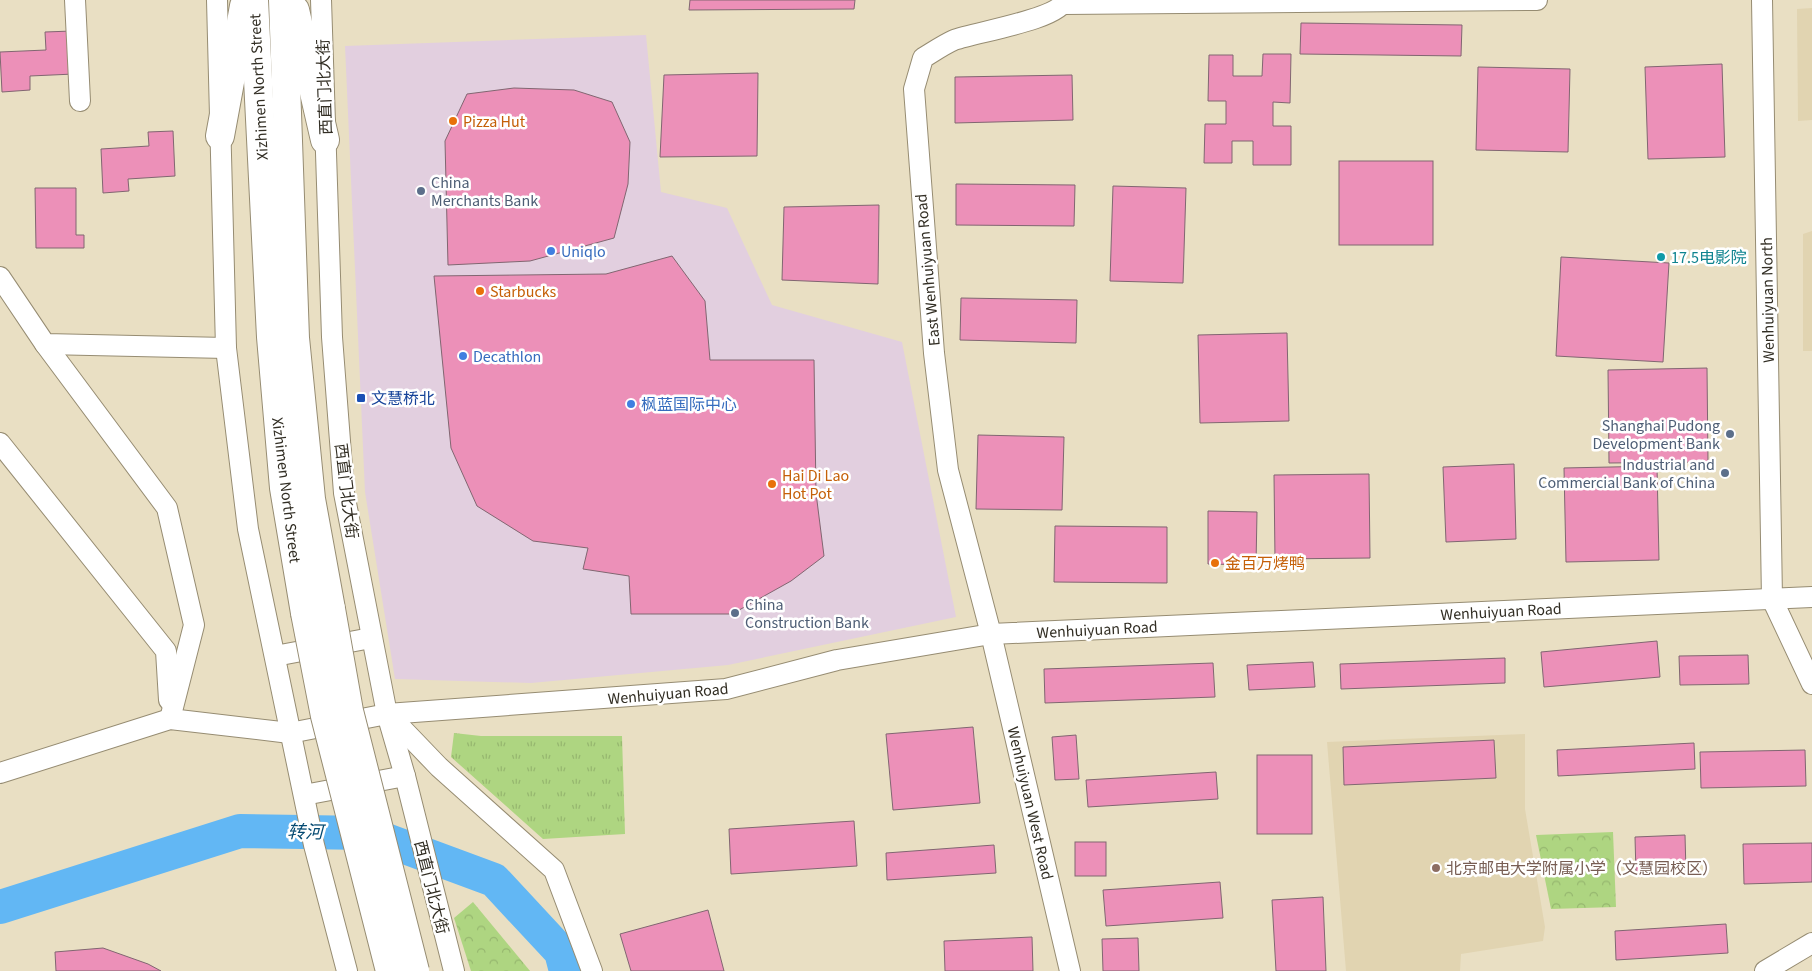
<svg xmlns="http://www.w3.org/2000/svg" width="1812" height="971" viewBox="0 0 1812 971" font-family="'Source Sans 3','Noto Sans SC',sans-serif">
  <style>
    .commercial { fill: #e2cfdf }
    .built { fill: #e1d4b1 }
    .grass { fill: url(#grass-tufts) }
    .forest { fill: url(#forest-crowns) }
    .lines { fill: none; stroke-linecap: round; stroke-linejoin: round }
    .river { stroke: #62b7f4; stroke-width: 34 }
    .building { fill: #ec90b8; stroke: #816671 }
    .minor-casing { stroke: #968c72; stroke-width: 22 }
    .highway-casing { stroke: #968c72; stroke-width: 30 }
    .minor { stroke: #fff; stroke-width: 20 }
    .highway { stroke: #fff; stroke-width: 28 }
    .highway-bridge-casing { stroke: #968c72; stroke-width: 30; stroke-linecap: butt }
    .highway-bridge { stroke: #fff; stroke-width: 28 }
    .food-dot { fill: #e8710a; stroke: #fff; stroke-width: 2 }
    .service-dot { fill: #5c6f8a; stroke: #fff; stroke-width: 2 }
    .shop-dot { fill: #3f7fe0; stroke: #fff; stroke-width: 2 }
    .culture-dot { fill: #0f9aa8; stroke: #fff; stroke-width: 2 }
    .transit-dot { fill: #1a4fb4; stroke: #fff; stroke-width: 2 }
    .education-dot { fill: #8d6e63; stroke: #fff; stroke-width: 2 }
    .labels { text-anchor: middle; stroke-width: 5; stroke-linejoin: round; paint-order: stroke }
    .street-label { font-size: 16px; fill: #322e24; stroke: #fff }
    .food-label { font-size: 16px; fill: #c56008; stroke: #fff; text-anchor: start }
    .service-label { font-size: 16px; fill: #4e5e75; stroke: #fff; text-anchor: start }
    .shop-label { font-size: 16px; fill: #366cbe; stroke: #fff; text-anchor: start }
    .culture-label { font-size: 16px; fill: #0d838f; stroke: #fff; text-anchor: start }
    .transit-label { font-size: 16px; fill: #164399; stroke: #fff; text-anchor: start }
    .education-label { font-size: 16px; fill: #785e54; stroke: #fff; text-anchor: start }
    .water-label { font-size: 18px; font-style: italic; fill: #034971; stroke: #fff }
  </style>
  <defs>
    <pattern id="grass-tufts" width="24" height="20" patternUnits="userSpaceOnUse" patternTransform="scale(1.25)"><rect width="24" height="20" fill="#aed581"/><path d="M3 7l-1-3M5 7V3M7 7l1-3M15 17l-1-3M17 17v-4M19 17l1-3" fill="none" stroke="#96b76f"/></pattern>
    <pattern id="forest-crowns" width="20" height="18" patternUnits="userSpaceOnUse" patternTransform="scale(1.25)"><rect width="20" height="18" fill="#aed581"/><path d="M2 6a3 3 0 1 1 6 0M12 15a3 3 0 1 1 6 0" fill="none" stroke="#96b76f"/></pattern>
  </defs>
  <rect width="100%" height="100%" fill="#e9dfc3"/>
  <path class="commercial" d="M646,35L661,192L727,208L772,305L902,342L956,617L728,665L531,683L395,679L365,492L345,46Z"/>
  <g class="built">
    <path d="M1812,8V120L1798,121L1797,9Z"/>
    <path d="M1812,231V351H1803V234Z"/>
    <path d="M1525,734V809L1545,927L1543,941L1461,954L1460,971H1346L1327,742Z"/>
  </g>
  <path class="grass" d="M454,733L481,736H622L625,834L543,839L451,757Z"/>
  <g class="forest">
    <path d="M1613,832L1616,907L1551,909L1536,835Z"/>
    <path d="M473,902L530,971H471L454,918Z"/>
  </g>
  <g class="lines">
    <path class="river" d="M0,907L240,831L367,833L494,880L561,952L566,971"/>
  </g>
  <g class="building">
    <path d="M690,0H855L854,9L689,10Z"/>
    <path d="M1301,23L1462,25L1461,56L1300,54Z"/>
    <path d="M72,31L74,74L30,76V90L2,92L0,52L46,50L45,32Z"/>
    <path d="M1263,54H1291L1290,103L1273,102V126H1291V165H1253V141H1232V163H1204L1205,124H1226V101H1208L1209,55H1233V76H1262Z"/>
    <path d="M1722,64L1725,157L1648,159L1645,67Z"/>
    <path d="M1478,67L1570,69L1568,152L1476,150Z"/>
    <path d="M758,73L757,156L660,157L664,75Z"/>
    <path d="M1072,75L1073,120L955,123V77Z"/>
    <path d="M514,88L574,90L612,102L630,142L628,184L614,238L530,261L448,265L445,141L467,94Z"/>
    <path d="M173,131L175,176L128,179L129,191L103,193L101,149L149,146L148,132Z"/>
    <rect x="1339" y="161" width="94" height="84"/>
    <path d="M956,184L1075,185L1074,226L956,225Z"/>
    <path d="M1113,186L1186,188L1183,283L1110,281Z"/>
    <path d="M35,188H76V235H84V248H36Z"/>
    <path d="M879,205L878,284L782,280L784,207Z"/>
    <path d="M672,256L705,301L710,360H814L816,493L824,556L791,581L732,614H631L629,576L583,569L588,548L533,541L477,506L451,448L434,276L606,274Z"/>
    <path d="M1561,257L1669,263L1663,362L1556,356Z"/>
    <path d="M961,298L1077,300L1076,343L960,340Z"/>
    <path d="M1287,333L1289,421L1200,423L1198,335Z"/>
    <path d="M1707,368L1708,462L1609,463L1608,370Z"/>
    <path d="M978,435L1064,437L1062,510L976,509Z"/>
    <path d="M1514,464L1516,539L1446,542L1443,467Z"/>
    <path d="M1657,466L1659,560L1566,562L1564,468Z"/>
    <path d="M1369,474L1370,558L1275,559L1274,475Z"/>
    <path d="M1208,511L1257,512L1256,565L1208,564Z"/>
    <path d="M1055,526L1167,527V583L1054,582Z"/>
    <path d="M1657,641L1660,677L1544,687L1541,652Z"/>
    <path d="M1748,655L1749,684L1680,685L1679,656Z"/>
    <path d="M1505,658V683L1341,689L1340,664Z"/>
    <path d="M1313,662L1315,687L1249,690L1247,665Z"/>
    <path d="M1213,663L1215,697L1045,703L1044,669Z"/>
    <path d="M973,727L980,803L893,810L886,734Z"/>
    <path d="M1076,735L1079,779L1055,780L1052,737Z"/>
    <path d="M1494,740L1496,778L1344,785L1343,747Z"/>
    <path d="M1694,743L1695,769L1558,776L1557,750Z"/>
    <path d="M1805,750L1806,786L1701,788L1700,752Z"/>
    <rect x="1257" y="755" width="55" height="79"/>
    <path d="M1216,772L1218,799L1088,807L1086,780Z"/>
    <path d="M854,821L857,866L731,874L729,829Z"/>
    <path d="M1685,835L1686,872L1636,874L1635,837Z"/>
    <rect x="1075" y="842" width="31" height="34"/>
    <path d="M1812,843V882L1744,884L1743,844Z"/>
    <path d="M994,845L996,873L887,880L886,853Z"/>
    <path d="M1220,882L1223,918L1106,926L1103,890Z"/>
    <path d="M1323,897L1326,971H1276L1272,900Z"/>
    <path d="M708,910L724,971H631L620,934Z"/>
    <path d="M1726,924L1728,953L1616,960L1615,931Z"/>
    <path d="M1032,937L1033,971H945L944,941Z"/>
    <path d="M1138,938L1139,971H1103L1102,939Z"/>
    <path d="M103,948L148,964L161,971H56L55,952Z"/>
  </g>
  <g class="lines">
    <defs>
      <g id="minor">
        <path d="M75,0L80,101"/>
        <path d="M217,0L226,348L248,529L314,845L347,971"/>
        <path d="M321,0L332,337L344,493L387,714L405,776L454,971"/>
        <path d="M1065,0C1058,20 975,32 954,40C943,45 933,52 923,58L914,89L934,353L948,470L991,634L1070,971"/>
        <path d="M1762,0L1772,599L1812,684"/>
        <path d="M1064,4L1537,0"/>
        <path d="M0,277L45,344L226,348"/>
        <path d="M45,344L167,508L194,625L170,719"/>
        <path d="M0,443L166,651L169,700"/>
        <path d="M275,656L371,638"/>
        <path d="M389,715L439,767L554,870L592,971"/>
        <path d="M0,773L170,719L290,733L387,714L726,689L837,660L991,634L1812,597"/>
        <path d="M304,795L405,776"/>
        <path d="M1765,971L1812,943"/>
      </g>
      <g id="highway">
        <path d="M254,0L271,337L284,488L305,613"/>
        <path d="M283,0L295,338L311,499L331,609"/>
        <path d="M295,10L325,140"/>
        <path d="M220,136L244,6"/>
      </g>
    </defs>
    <use href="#minor" class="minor-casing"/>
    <use href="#highway" class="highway-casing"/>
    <use href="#minor" class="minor"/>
    <use href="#highway" class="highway"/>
    <defs>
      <g id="highway-bridge">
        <path d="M331,609L349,711L415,971"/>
        <path d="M305,613L325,716L390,971"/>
      </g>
    </defs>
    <use href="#highway-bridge" class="highway-bridge-casing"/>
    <use href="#highway-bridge" class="highway-bridge"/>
  </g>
  <g class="food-dot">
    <circle cx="453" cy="121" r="5"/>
    <circle cx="480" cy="291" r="5"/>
    <circle cx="772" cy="484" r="5"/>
    <circle cx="1215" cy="563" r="5"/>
  </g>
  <g class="service-dot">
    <circle cx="421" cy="191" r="5"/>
    <circle cx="1730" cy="434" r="5"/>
    <circle cx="1725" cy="473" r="5"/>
    <circle cx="735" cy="613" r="5"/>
  </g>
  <g class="shop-dot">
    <circle cx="551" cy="251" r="5"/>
    <circle cx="463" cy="356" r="5"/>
    <circle cx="631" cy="404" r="5"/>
  </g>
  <circle class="culture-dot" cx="1661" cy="257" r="5"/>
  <rect class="transit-dot" x="356" y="393" width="10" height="10" rx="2.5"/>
  <circle class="education-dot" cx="1436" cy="868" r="5"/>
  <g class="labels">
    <g class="street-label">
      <text transform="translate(258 87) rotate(-93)" y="6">Xizhimen North Street</text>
      <text transform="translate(324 87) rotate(-92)" y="6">西直门北大街</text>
      <text transform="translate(927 270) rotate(-95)" y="6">East Wenhuiyuan Road</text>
      <text transform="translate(1767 300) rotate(-91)" y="6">Wenhuiyuan North</text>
      <text transform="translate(287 490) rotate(83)" y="6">Xizhimen North Street</text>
      <text transform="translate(347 491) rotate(83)" y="6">西直门北大街</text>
      <text transform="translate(1501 611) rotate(-3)" y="6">Wenhuiyuan Road</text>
      <text transform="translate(1097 629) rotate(-3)" y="6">Wenhuiyuan Road</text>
      <text transform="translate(668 693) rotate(-5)" y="6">Wenhuiyuan Road</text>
      <text transform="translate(1031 803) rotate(77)" y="6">Wenhuiyuan West Road</text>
      <text transform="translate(432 887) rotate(76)" y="6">西直门北大街</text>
    </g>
    <g class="food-label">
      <text x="463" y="127">Pizza Hut</text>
      <text x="490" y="297">Starbucks</text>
      <text x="782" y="481">Hai Di Lao<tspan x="782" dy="18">Hot Pot</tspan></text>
      <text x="1225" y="569">金百万烤鸭</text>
    </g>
    <g class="service-label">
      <text x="431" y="188">China<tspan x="431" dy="18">Merchants Bank</tspan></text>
      <text x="1720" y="431" text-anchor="end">Shanghai Pudong<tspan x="1720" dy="18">Development Bank</tspan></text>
      <text x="1715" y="470" text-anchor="end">Industrial and<tspan x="1715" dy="18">Commercial Bank of China</tspan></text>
      <text x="745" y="610">China<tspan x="745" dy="18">Construction Bank</tspan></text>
    </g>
    <g class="shop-label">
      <text x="561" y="257">Uniqlo</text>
      <text x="473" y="362">Decathlon</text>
      <text x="641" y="410">枫蓝国际中心</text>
    </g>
    <g class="culture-label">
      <text x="1671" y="263">17.5电影院</text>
    </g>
    <g class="transit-label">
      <text x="371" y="404">文慧桥北</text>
    </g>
    <g class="education-label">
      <text x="1446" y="874">北京邮电大学附属小学（文慧园校区）</text>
    </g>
    <g class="water-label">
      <text transform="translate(305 832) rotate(1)" y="6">转河</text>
    </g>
  </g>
</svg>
